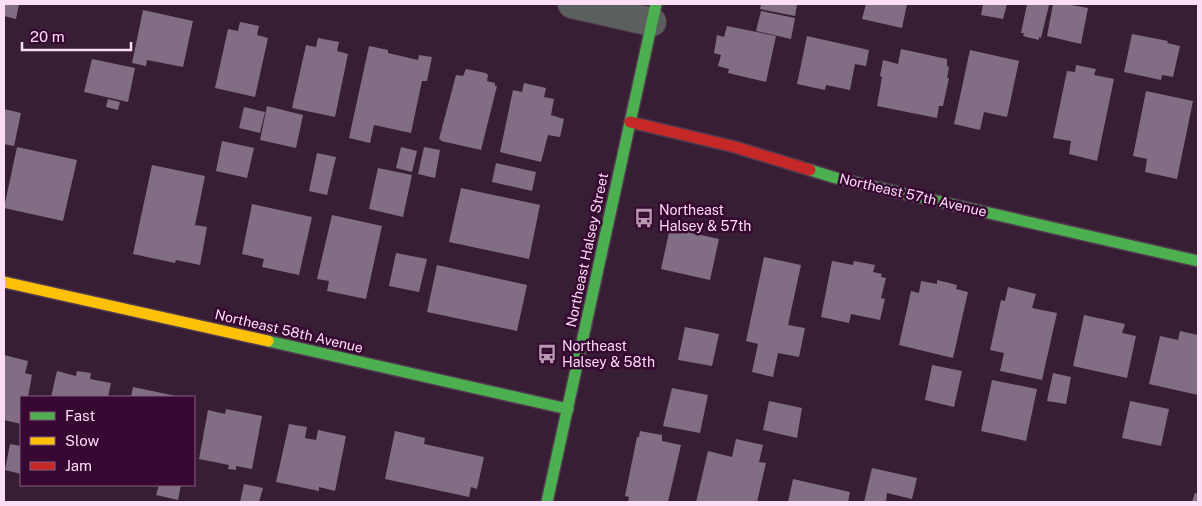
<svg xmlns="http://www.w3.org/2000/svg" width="1202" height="506" viewBox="0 0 1202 506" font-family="'Public Sans',sans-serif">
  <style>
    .building { fill: #816e84 }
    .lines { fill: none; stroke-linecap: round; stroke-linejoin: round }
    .street-casing { stroke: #513a4e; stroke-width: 30 }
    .fast-casing { stroke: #513a4e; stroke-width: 14 }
    .slow-casing { stroke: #513a4e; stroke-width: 14 }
    .jam-casing { stroke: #513a4e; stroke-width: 14 }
    .street { stroke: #5b5f5d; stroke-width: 28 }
    .fast { stroke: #4caf50; stroke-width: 11 }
    .slow { stroke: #ffc107; stroke-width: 11 }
    .jam { stroke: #c62828; stroke-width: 11 }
    .labels { text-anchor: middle; stroke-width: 5; stroke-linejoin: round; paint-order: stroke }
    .street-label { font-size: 14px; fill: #fcddf6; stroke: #370832 }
    .poi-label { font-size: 14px; fill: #fcddf6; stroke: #370832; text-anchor: start }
  </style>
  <rect width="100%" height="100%" fill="#381e35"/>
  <g class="building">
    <path d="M4,4H19L16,19L4,16Z"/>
    <path d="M761,4H797L795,16L760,9Z"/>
    <path d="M866,4H907L902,28L862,19Z"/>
    <path d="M983,4H1007L1003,19L981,15Z"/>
    <path d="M1027,4H1043L1049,5L1041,38L1039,37V40L1023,36L1024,33H1021Z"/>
    <path d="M1053,4H1065L1088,8L1081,44L1047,36Z"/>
    <path d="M143,10L193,21L183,67L147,60L146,66L132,63Z"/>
    <path d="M761,11L795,18L791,39L756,31Z"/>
    <path d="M240,22L259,26L257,35L268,38L255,97L215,88L228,29L238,31Z"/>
    <path d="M727,26L776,36L766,82L728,73L729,69L718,66L721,55L714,53L717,35L724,37Z"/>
    <path d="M1132,34L1168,41L1167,43L1180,46L1173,77L1162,75L1161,80L1124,72Z"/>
    <path d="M807,36L869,50L866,66L855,64L850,90L826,85L825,90L797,84Z"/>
    <path d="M318,38L339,42L337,51L348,54L335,117L292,108L306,45L316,47Z"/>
    <path d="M369,46L388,50V53L418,60L419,55L432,57L427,81H422L411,133L374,125L370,143L349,138Z"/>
    <path d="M901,49L947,59V66L949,67L947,78H949L943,106H939L937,118L877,106L882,77L880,76L883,60L898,64Z"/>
    <path d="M970,50L1019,61L1007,117L984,112L980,130L954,124Z"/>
    <path d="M92,59L135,68L128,102L84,92Z"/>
    <path d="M1076,65L1096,69L1094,75L1114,79L1097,161L1069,154L1071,141L1053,138L1067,71L1075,72Z"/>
    <path d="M466,69L486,73L488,75L487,81L495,83V86H497L481,150L441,141V140L439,139L456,75L463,76Z"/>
    <path d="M524,83L546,88L544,97L554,99L551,115L564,119L560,137L548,135L541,162L500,152L513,90L522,92Z"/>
    <path d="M1146,91L1193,101L1177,179L1145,172L1147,159L1133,156Z"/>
    <path d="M108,99L120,102L118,110L106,107Z"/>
    <path d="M267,106L303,115L296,148L260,140Z"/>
    <path d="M244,107L265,112L260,133L239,128Z"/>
    <path d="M4,109L21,113L14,146L4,144Z"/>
    <path d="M222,141L254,148L247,178L216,171Z"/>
    <path d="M17,147L77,160L63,221L4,208Z"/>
    <path d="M401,147L417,151L412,172L396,168Z"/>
    <path d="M424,147L440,150L435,178L418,174Z"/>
    <path d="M317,153L336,157L327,195L309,191Z"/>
    <path d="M496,163L536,172L532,191L492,182Z"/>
    <path d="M152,165L205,176L195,225L207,227L200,265L176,260L175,263L133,254Z"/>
    <path d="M378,168L412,175L403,217L369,209Z"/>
    <path d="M461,188L540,205L529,259L449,242Z"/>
    <path d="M252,204L312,217L299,275L262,267L264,259L242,254Z"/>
    <path d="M332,215L382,226L366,299L327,291L329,281L317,279Z"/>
    <path d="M670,228L719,239L710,280L661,269Z"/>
    <path d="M396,253L427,259L419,292L389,286Z"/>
    <path d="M764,257L801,265L788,325L805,328L799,357L778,353L773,377L752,372L758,344L746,341Z"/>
    <path d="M832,261L853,265L854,261L875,265L873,272L882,274L881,277L886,278L881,298L885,299L880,320L851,314L849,323L821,317Z"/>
    <path d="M437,265L527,285L517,331L427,312Z"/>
    <path d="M937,280L957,285L956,289L968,292L953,358L899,345L911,291L919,293L921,281L937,284Z"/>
    <path d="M1008,287L1036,294L1032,308L1057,313L1042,380L1000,371L1004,353L990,350L1001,300L1005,301Z"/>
    <path d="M1084,315L1125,324L1122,333L1136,336L1127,378L1073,366Z"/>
    <path d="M685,327L719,334L712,366L678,360Z"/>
    <path d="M1180,331L1198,335L1197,344H1198V395L1149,384L1160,336L1178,340Z"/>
    <path d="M4,355L28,361L25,373L32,375L28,397H21V424L4,420Z"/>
    <path d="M932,365L962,371L954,407L925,400Z"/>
    <path d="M57,371L76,376L77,371L91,373L90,379L111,383L108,397H51Z"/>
    <path d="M1053,373L1071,377L1066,404L1047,401Z"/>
    <path d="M992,380L1037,389L1026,441L981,431Z"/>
    <path d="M133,387L176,396L175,397H131Z"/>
    <path d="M672,388L708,395L700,433L663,426Z"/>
    <path d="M769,401L802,408L797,438L763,430Z"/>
    <path d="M1130,401L1169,409L1161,446L1122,438Z"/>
    <path d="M226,409L262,416L252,469L236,466V470L228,469L229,465L199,459L208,410L225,414Z"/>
    <path d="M289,424L307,427L305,438L316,440L318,430L346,436L335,491L319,487V491L276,482Z"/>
    <path d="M395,431L425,438L424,444L484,457L477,489L471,487L469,497L385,479Z"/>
    <path d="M640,431L662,435V441L681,445L668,502H628L629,497L625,496L637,437H639Z"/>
    <path d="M736,439L763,445L759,462L766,463L757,502H696L708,451L732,457Z"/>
    <path d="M10,444L21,446V474L5,470Z"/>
    <path d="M872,468L917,478L912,499L887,493L886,502H864Z"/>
    <path d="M793,479L850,492L848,502H788Z"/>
    <path d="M244,484L263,488L259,502H240Z"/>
    <path d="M159,485H181L178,500L156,495Z"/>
    <path d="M1195,493L1198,494V502H1192Z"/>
  </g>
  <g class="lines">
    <defs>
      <path id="street" d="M572,4L652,22"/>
      <g id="fast">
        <path d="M810,170L836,178L1198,261"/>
        <path d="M268,341L568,409"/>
        <path d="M547,502L656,4"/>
      </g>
      <path id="slow" d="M4,282L268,341"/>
      <path id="jam" d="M630,122L735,147L810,170"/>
    </defs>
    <use href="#street" class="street-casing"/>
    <use href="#fast" class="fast-casing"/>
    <use href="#slow" class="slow-casing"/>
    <use href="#jam" class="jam-casing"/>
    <use href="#street" class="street"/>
    <use href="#fast" class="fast"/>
    <use href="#slow" class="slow"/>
    <use href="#jam" class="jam"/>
  </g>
  <defs>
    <symbol id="bus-bare" viewBox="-9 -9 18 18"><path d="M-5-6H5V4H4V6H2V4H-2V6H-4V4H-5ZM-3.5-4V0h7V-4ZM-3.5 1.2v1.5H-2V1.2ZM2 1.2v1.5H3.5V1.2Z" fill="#b79ab2" stroke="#370832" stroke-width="2.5" paint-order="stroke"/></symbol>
  </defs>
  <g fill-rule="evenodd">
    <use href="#bus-bare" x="630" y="204" width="28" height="28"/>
    <use href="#bus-bare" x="533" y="340" width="28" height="28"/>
  </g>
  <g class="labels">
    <g class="street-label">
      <text transform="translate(913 195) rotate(13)" y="5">Northeast 57th Avenue</text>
      <text transform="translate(587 250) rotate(-78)" y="5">Northeast Halsey Street</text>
      <text transform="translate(289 331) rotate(13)" y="5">Northeast 58th Avenue</text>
    </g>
    <g class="poi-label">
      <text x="659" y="215">Northeast<tspan x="659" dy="16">Halsey &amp; 57th</tspan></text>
      <text x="562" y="351">Northeast<tspan x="562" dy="16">Halsey &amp; 58th</tspan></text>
    </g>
  </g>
  <rect width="1202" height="506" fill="none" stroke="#fcddf6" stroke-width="10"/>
  <rect x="20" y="396" width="175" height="90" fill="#370832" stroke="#865d80"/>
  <rect x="30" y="412" width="25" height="8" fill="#4caf50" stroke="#865d80"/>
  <text x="65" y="421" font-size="15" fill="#fcddf6">Fast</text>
  <rect x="30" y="437" width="25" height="8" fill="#ffc107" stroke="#865d80"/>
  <text x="65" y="446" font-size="15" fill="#fcddf6">Slow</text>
  <rect x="30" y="462" width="25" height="8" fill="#c62828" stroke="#865d80"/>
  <text x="65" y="471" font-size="15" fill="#fcddf6">Jam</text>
  <path d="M22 42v8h109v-8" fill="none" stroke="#fcddf6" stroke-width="2.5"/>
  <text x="30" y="42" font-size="15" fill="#fcddf6" stroke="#370832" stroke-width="4" paint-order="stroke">20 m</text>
</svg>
